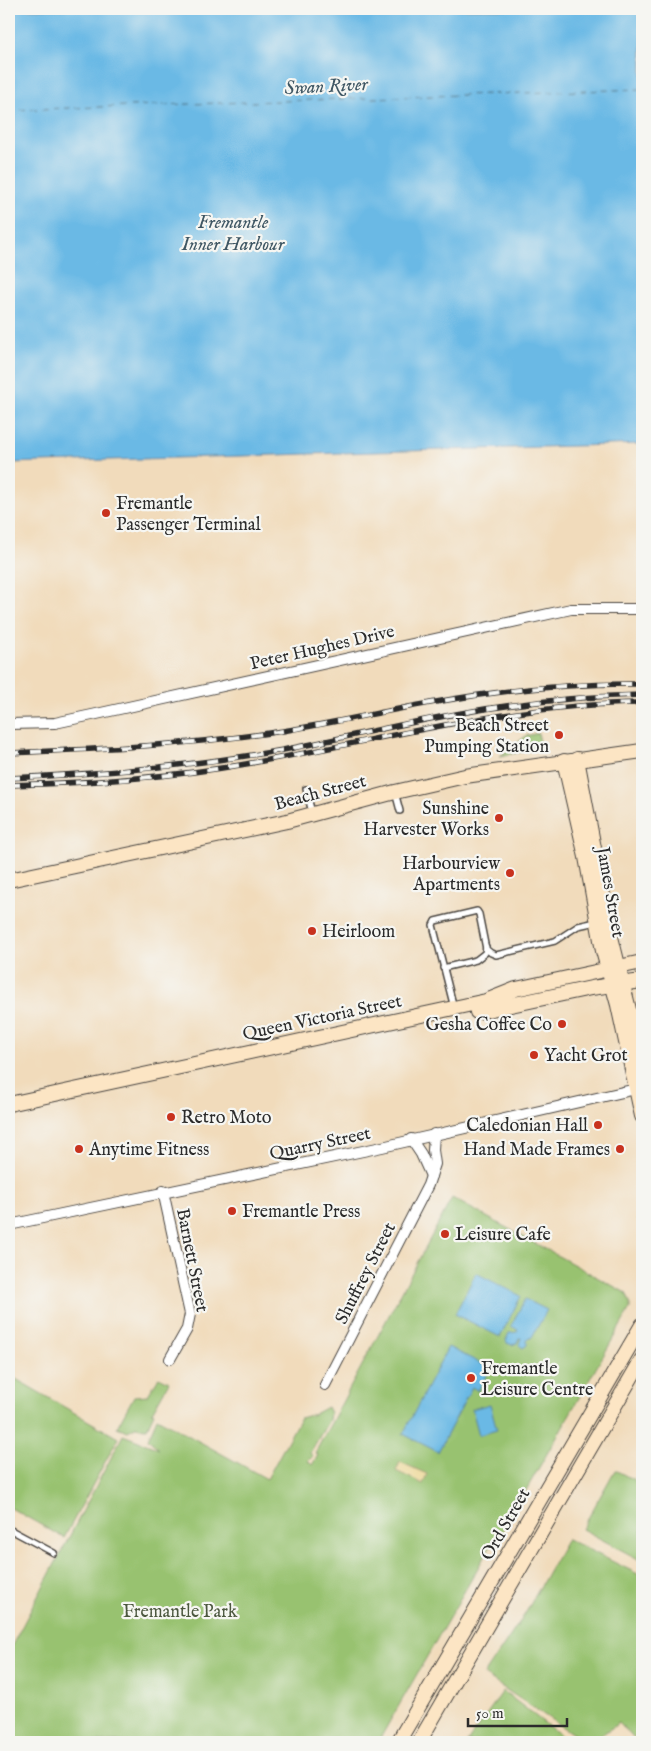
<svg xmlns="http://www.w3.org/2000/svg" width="651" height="1751" viewBox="0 0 651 1751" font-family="'IM FELL English',serif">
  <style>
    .green { fill: #98c26f; stroke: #62764d }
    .sand { fill: #eeda9e; stroke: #8c8264 }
    .water { fill: #6bb9e5; stroke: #4b7288 }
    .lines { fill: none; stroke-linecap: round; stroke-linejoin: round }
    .ferry { stroke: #3e5663; stroke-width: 1; stroke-dasharray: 6 5; stroke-linecap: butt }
    .lane-casing { stroke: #494541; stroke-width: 8 }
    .street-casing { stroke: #494541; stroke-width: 12 }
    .secondary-casing { stroke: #494541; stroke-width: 16 }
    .lane { stroke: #fff; stroke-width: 5 }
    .street { stroke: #fff; stroke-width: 10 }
    .secondary { stroke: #fce5c4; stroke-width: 14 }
    .rail-casing { stroke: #2b2b2b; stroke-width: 5.5 }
    .rail { stroke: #f6f6f2; stroke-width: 4; stroke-dasharray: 11; stroke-linecap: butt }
    .poi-dot { fill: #c8321e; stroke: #f6f6f2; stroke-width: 2 }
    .labels { text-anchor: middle; stroke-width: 4.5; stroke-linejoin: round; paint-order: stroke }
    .poi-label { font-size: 18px; fill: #2b2b2b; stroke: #f6f6f2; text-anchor: start }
    .street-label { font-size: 18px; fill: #2b2b2b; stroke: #f6f6f2 }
    .park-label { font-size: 18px; fill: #4c583f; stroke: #f6f6f2 }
    .water-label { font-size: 19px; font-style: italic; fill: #3e5663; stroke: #f6f6f2 }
  </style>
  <rect width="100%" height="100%" fill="#f6f6f2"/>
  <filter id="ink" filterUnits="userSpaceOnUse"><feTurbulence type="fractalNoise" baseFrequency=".02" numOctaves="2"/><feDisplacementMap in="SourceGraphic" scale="10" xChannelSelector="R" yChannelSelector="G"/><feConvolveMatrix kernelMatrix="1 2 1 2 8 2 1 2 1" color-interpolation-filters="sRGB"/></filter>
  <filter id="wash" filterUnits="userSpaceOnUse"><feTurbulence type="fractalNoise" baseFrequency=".0096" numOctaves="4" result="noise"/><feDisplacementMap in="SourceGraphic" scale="20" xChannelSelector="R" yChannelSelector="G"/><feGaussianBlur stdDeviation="1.12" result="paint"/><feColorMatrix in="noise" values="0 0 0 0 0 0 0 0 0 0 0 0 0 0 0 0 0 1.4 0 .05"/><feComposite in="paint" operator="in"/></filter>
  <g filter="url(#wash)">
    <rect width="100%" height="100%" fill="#f1dbbb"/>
    <g class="green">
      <path d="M538,733L541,746L533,750L500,756L526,736Z"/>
      <path d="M452,1198L626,1293L630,1303V1309L494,1546L491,1545L378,1742H9V1651L123,1435L159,1449L148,1439L157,1418L267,1479L300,1418L314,1414L327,1407L330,1413L329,1420L310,1453L313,1456L308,1461L312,1465L318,1455L315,1453Z"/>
      <path d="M9,1375L118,1438L64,1538L9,1507Z"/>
      <path d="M159,1377L169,1382L152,1412L154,1413L147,1428L135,1427L128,1431L117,1427L134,1396L148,1395Z"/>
      <path d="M615,1470L642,1484V1561L582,1529Z"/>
      <path d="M567,1539L642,1576V1742H637L619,1723L591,1742H585L484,1675L525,1614Z"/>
      <path d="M503,1691L569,1742H467Z"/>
    </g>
    <path class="sand" d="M400,1462L427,1474L423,1484L396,1471Z"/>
    <g class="water">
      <path d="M9,9H642V444L9,463Z"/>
      <path d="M476,1273L521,1296L500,1337L455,1314Z"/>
      <path d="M525,1299L547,1310L532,1337L527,1340V1345L523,1348L519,1345L521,1338H519L517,1343L512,1345L507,1343L506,1340L509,1333L517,1332L518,1330L511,1326Z"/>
      <path d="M448,1347L488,1367L486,1371L488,1372L478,1391L472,1387L438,1452L403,1434Z"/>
      <path d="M490,1404L497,1430L479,1435L472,1409Z"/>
    </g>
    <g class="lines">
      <path class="ferry" d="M9,110L642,89"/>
    </g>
  </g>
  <g filter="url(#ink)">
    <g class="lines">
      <defs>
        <g id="lane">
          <path d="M306,789L312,813"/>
          <path d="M395,792L400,811"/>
          <path d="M443,968L476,960L485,953L486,947"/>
          <path d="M454,1008L433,925L435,921L477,911L479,914L486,949L491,953L496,955L555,941L578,926L596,922"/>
          <path d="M9,1529L54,1553"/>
        </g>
        <g id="street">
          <path d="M9,724L55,723L92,715L571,609H642"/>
          <path d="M411,1139L421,1154L431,1176"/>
          <path d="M163,1191L190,1314L187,1329L170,1359"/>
          <path d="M9,1225L382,1147L636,1089"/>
          <path d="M325,1385L428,1185L435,1164L433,1150L434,1134"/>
        </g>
        <g id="secondary">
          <path d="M577,759L611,937L642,1062"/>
          <path d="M564,761L586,857L603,951L618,1005L642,1116"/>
          <path d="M9,880L287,821L395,792L465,776L642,751"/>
          <path d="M477,1012L591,988L642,981"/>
          <path d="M9,1104L486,1001L516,989L642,962"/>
          <path d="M398,1742L642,1325"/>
          <path d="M419,1742L642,1359"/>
        </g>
      </defs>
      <use href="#lane" class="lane-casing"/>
      <use href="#street" class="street-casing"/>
      <use href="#secondary" class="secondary-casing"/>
      <use href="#lane" class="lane"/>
      <use href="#street" class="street"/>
      <use href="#secondary" class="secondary"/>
      <defs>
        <g id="rail">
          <path d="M9,753C101,749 192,745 283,731C334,723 385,711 436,702C503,690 573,683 642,684"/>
          <path d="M9,778C101,774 192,766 283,750C355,736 426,717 499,707C547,700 594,696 642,695"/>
          <path d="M9,785C88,783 168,778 246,764C378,741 508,704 642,703"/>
        </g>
      </defs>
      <use href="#rail" class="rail-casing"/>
      <use href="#rail" class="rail"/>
    </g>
  </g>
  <g class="poi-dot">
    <circle cx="106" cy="513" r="5"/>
    <circle cx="559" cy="735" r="5"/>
    <circle cx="499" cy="818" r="5"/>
    <circle cx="510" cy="873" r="5"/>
    <circle cx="312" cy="931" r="5"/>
    <circle cx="562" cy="1024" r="5"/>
    <circle cx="534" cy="1055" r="5"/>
    <circle cx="171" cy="1117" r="5"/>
    <circle cx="598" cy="1125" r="5"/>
    <circle cx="79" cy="1149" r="5"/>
    <circle cx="620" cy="1149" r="5"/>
    <circle cx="232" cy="1211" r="5"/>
    <circle cx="445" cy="1234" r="5"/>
    <circle cx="471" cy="1378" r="5"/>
  </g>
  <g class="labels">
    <g class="poi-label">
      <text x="116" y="509">Fremantle<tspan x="116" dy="21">Passenger Terminal</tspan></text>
      <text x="549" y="731" text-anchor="end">Beach Street<tspan x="549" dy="21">Pumping Station</tspan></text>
      <text x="489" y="814" text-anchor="end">Sunshine<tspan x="489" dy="21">Harvester Works</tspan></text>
      <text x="500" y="869" text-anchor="end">Harbourview<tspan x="500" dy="21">Apartments</tspan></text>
      <text x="322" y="937">Heirloom</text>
      <text x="552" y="1030" text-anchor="end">Gesha Coffee Co</text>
      <text x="544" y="1061">Yacht Grot</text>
      <text x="181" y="1123">Retro Moto</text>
      <text x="588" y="1131" text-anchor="end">Caledonian Hall</text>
      <text x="89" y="1155">Anytime Fitness</text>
      <text x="610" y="1155" text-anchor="end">Hand Made Frames</text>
      <text x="242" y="1217">Fremantle Press</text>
      <text x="455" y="1240">Leisure Cafe</text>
      <text x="481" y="1374">Fremantle<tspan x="481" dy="21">Leisure Centre</tspan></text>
    </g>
    <g class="street-label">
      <text transform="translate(322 647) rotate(-13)" y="6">Peter Hughes Drive</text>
      <text transform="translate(320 792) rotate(-15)" y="6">Beach Street</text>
      <text transform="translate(611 892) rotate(80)" y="6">James Street</text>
      <text transform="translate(322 1017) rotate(-12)" y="6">Queen Victoria Street</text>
      <text transform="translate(320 1143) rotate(-12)" y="6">Quarry Street</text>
      <text transform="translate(193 1260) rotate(79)" y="6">Barnett Street</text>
      <text transform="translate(365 1273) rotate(-63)" y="6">Shuffrey Street</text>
      <text transform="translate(505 1524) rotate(-60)" y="6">Ord Street</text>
    </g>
    <g class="park-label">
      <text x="180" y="1617">Fremantle Park</text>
    </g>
    <g class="water-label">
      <text transform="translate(326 85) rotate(-3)" y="7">Swan River</text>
      <text x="233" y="228">Fremantle<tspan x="233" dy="22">Inner Harbour</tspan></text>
    </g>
  </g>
  <rect width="651" height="1751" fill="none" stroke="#f6f6f2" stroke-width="30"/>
  <path d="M468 1718v8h99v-8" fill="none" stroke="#2b2b2b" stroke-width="2.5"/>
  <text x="476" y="1718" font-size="15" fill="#2b2b2b" stroke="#f6f6f2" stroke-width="4" paint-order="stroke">50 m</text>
</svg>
